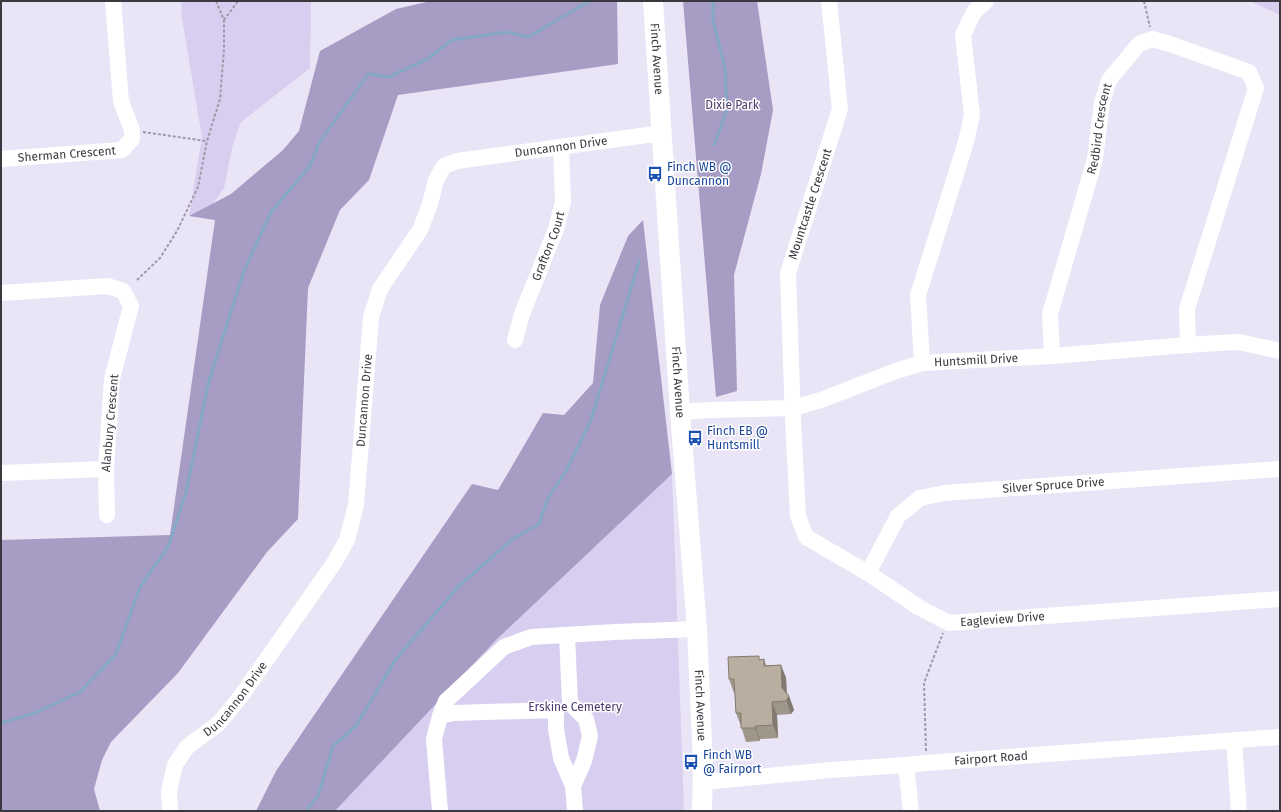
<svg xmlns="http://www.w3.org/2000/svg" width="1281" height="812" viewBox="0 0 1281 812" font-family="'Fira Sans',sans-serif">
  <style>
    .green { fill: #d7cef0 }
    .forest { fill: #a79cc3 }
    .lines { fill: none; stroke-linecap: round; stroke-linejoin: round }
    .stream { stroke: #85a8c6; stroke-width: 3 }
    .path { stroke: #9e9aa7; stroke-width: 2; stroke-dasharray: 3 2; stroke-linecap: butt }
    .minor { stroke: #fff; stroke-width: 16 }
    .major { stroke: #fff; stroke-width: 20 }
    .wall { fill: #9f968a }
    .shaded-wall { fill: #827a70 }
    .building { fill: #b9aea0; stroke: #827a70 }
    .labels { text-anchor: middle; stroke-width: 3; stroke-linejoin: round; paint-order: stroke }
    .street-label { font-size: 12px; fill: #3b3940; stroke: #fff }
    .park-label { font-size: 12px; fill: #4b396d; stroke: #fff }
    .transit-label { font-size: 12px; fill: #164399; stroke: #fff; text-anchor: start }
  </style>
  <rect width="100%" height="100%" fill="#e9e4f6"/>
  <g class="green">
    <path d="M181,1H311L310,68L241,122L233,144L224,188L212,205L189,216L202,137L182,18Z"/>
    <path d="M1250,1H1280V15Z"/>
    <path d="M672,474L684,811H335L497,639Z"/>
  </g>
  <g class="forest">
    <path d="M431,1H617L618,64L398,95L369,180L340,210L308,288L298,519L267,552L178,673L111,742L102,760L94,789L100,811H1V540L170,535L215,220L189,216L231,194L283,150L299,131L320,51L396,9Z"/>
    <path d="M683,1H757L773,110L761,174L734,275L737,391L716,397Z"/>
    <path d="M643,220L672,474L497,639L335,811H256L276,771L472,484L498,490L543,413L564,415L593,383L600,305L628,236Z"/>
  </g>
  <g class="lines">
    <g class="stream">
      <path d="M713,1V21L725,68L727,110L714,145"/>
      <path d="M1,723L35,713L80,692L116,654L140,587L168,547L186,492L209,381L244,271L271,212L310,166L319,143L368,74L389,77L429,58L452,40L507,32L528,37L590,1"/>
      <path d="M308,811L309,807L318,796L333,746L356,726L396,659L459,586L514,538L539,524L548,498L566,471L591,420L639,262"/>
    </g>
    <g class="path">
      <path d="M1144,1L1150,27"/>
      <path d="M224,20L238,1"/>
      <path d="M143,132L206,141"/>
      <path d="M137,280L160,258L177,231L198,187L207,141L220,99L224,49V20L216,1"/>
      <path d="M926,751L924,683L943,633"/>
    </g>
    <g class="minor">
      <path id="s1" d="M829,1L840,109L788,273L793,420L798,516L806,537L868,573L920,608L949,623L1280,599"/>
      <path id="s2" d="M1,159L122,150L132,139V130L121,101L113,1"/>
      <path d="M1,293L108,286L123,291L131,306L112,379L106,469L107,515"/>
      <path id="s3" d="M515,340L522,314L556,229L563,202L561,147"/>
      <path id="s4" d="M1052,356L1050,314L1095,159L1102,103L1109,80L1139,44L1152,39L1170,44L1249,72L1256,88L1187,309L1188,345"/>
      <path d="M922,363L918,295L966,142L972,115L963,35L974,12L986,1"/>
      <path id="s5" d="M680,412L712,410L793,408L821,400L896,371L922,363L1052,356L1200,344L1239,342L1280,351"/>
      <path d="M1,473L106,469"/>
      <path id="s6" d="M868,573L898,516L920,498L944,493L1280,469"/>
      <path d="M567,635L570,703L586,719L590,736L584,761L573,786L575,811"/>
      <path d="M440,716L446,701L504,647L531,637L615,632L697,629"/>
      <path d="M1234,741L1239,811"/>
      <path d="M906,765L911,811"/>
      <path id="s7" d="M703,782L831,770L906,765L926,763L1280,737"/>
      <path id="s8" d="M170,811L169,791L175,765L187,747L219,723L241,696L334,563L347,540L356,505L371,317L380,289L420,230L430,204L436,180L444,166L457,161L662,133"/>
      <path d="M440,811L434,739L440,716L453,713L556,710V729L561,758L573,786"/>
    </g>
    <path class="major" id="s9" d="M653,1L680,412L697,629L703,766L702,811"/>
  </g>
  <path class="wall" d="M764,659L766,665H781L786,678L787,693L789,696L794,710L791,714L777,715L778,738L760,739V741L746,742L741,726L736,713L735,693H734L729,679L761,660Z"/>
  <g class="shaded-wall">
    <path d="M781,665L786,678L787,700L789,696L794,710L791,714L782,688Z"/>
    <path d="M772,702L777,715L778,738L773,725Z"/>
    <path d="M755,726L760,739V741L755,728Z"/>
  </g>
  <path class="building" d="M759,656V660L764,659V666L781,665L782,688L789,696L786,701L772,702L773,725L755,726V728H741V713H736L734,679H729L728,657Z"/>
  <defs>
    <symbol id="bus-bare" viewBox="-9 -9 18 18"><path d="M-5-6H5V4H4V6H2V4H-2V6H-4V4H-5ZM-3.5-4V0h7V-4ZM-3.5 1.2v1.5H-2V1.2ZM2 1.2v1.5H3.5V1.2Z" fill="#1a4fb4" stroke="#fff" stroke-width="2.5" paint-order="stroke"/></symbol>
  </defs>
  <g fill-rule="evenodd">
    <use href="#bus-bare" x="644" y="163" width="22" height="22"/>
    <use href="#bus-bare" x="684" y="427" width="22" height="22"/>
    <use href="#bus-bare" x="680" y="751" width="22" height="22"/>
  </g>
  <g class="labels">
    <g class="street-label">
      <text dy="4" stroke="none"><textPath href="#s9" startOffset="58">Finch Avenue</textPath></text>
      <text dy="4" stroke="none"><textPath href="#s4" startOffset="234">Redbird Crescent</textPath></text>
      <text dy="4" stroke="none"><textPath href="#s8" startOffset="845">Duncannon Drive</textPath></text>
      <text dy="4" stroke="none"><textPath href="#s2" startOffset="66">Sherman Crescent</textPath></text>
      <text transform="translate(810 204) rotate(-72)" y="4">Mountcastle Crescent</text>
      <text dy="4" stroke="none"><textPath href="#s3" startOffset="100">Grafton Court</textPath></text>
      <text dy="4" stroke="none"><textPath href="#s5" startOffset="304">Huntsmill Drive</textPath></text>
      <text dy="4" stroke="none"><textPath href="#s9" startOffset="382">Finch Avenue</textPath></text>
      <text dy="4" stroke="none"><textPath href="#s8" startOffset="473">Duncannon Drive</textPath></text>
      <text transform="translate(110 423) rotate(-85)" y="4">Alanbury Crescent</text>
      <text dy="4" stroke="none"><textPath href="#s6" startOffset="227">Silver Spruce Drive</textPath></text>
      <text dy="4" stroke="none"><textPath href="#s1" startOffset="767">Eagleview Drive</textPath></text>
      <text dy="4" stroke="none"><textPath href="#s8" startOffset="137">Duncannon Drive</textPath></text>
      <text dy="4" stroke="none"><textPath href="#s9" startOffset="706">Finch Avenue</textPath></text>
      <text dy="4" stroke="none"><textPath href="#s7" startOffset="289">Fairport Road</textPath></text>
    </g>
    <g class="park-label">
      <text x="732" y="109">Dixie Park</text>
      <text x="575" y="711">Erskine Cemetery</text>
    </g>
    <g class="transit-label">
      <text x="667" y="171">Finch WB @<tspan x="667" dy="14">Duncannon</tspan></text>
      <text x="707" y="435">Finch EB @<tspan x="707" dy="14">Huntsmill</tspan></text>
      <text x="703" y="759">Finch WB<tspan x="703" dy="14">@ Fairport</tspan></text>
    </g>
  </g>
  <rect width="1281" height="812" fill="none" stroke="#3b3940" stroke-width="4"/>
</svg>
